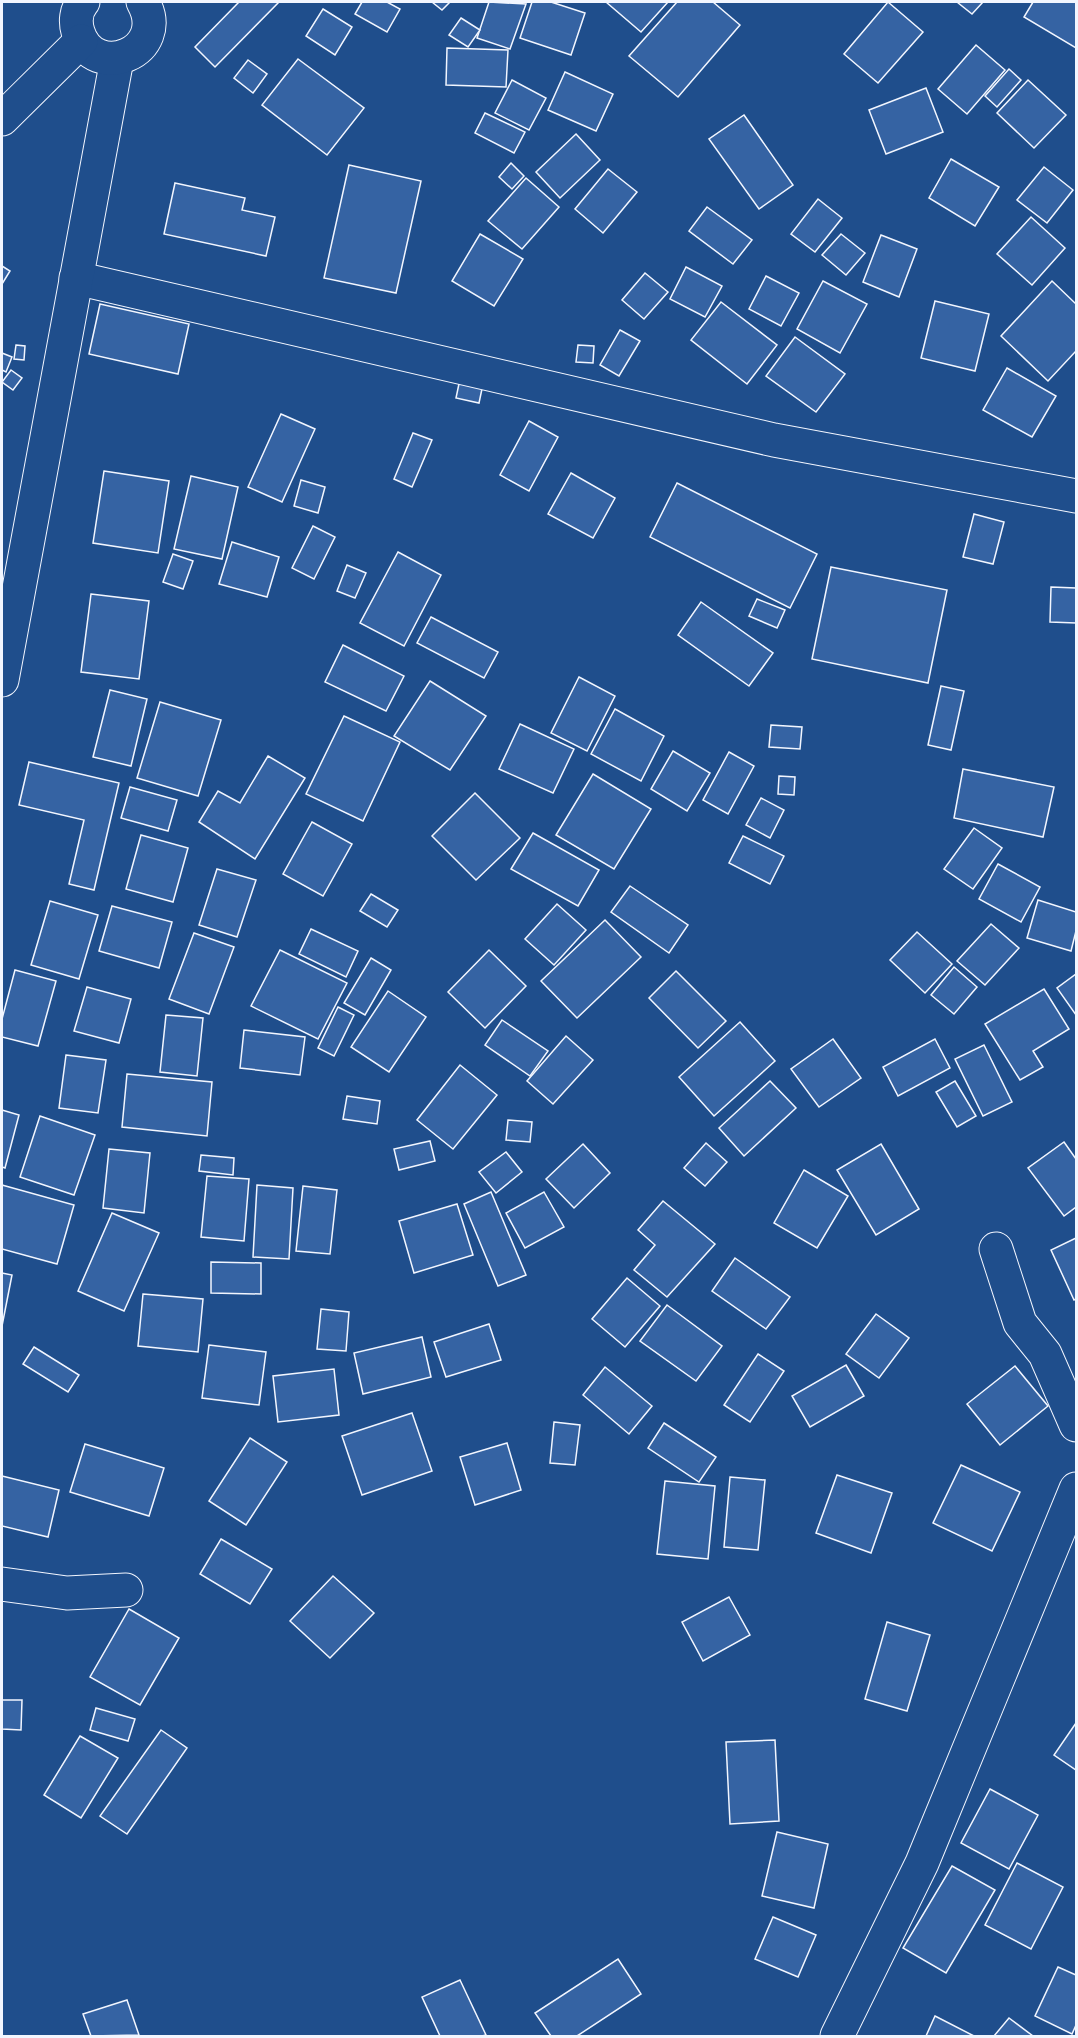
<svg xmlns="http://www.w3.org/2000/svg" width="1078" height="2038" viewBox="0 0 1078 2038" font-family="'PT Sans',sans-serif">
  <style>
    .building { fill: #3563a3; stroke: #f2f6ff; stroke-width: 1.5 }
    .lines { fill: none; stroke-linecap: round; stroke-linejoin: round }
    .minor-casing { stroke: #f2f6ff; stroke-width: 35 }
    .major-casing { stroke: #f2f6ff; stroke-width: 35 }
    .minor { stroke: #1f4e8c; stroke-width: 33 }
    .major { stroke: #1f4e8c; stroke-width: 33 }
  </style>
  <rect width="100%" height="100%" fill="#1f4e8c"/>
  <g class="building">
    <path d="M239,2H279L215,67L195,47Z"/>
    <path d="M362,2H387L400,9L387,32L355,14Z"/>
    <path d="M432,2H450L442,10Z"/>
    <path d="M489,2L526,4L510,49L477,38Z"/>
    <path d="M532,2H551L585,13L571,55L520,38Z"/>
    <path d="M606,2H668L641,32Z"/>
    <path d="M677,2H713L740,25L678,97L629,56Z"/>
    <path d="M888,2L923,32L878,83L844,54Z"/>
    <path d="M957,2H983L972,14Z"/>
    <path d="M1033,2H1076V48L1024,17Z"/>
    <path d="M323,9L352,27L335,55L306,36Z"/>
    <path d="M461,18L480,30L468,47L449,35Z"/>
    <path d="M976,45L1005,70L967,114L938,89Z"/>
    <path d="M447,48L508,50L506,87L446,85Z"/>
    <path d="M298,59L364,108L327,155L262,105Z"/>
    <path d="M248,60L267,74L253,93L234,78Z"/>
    <path d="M1009,69L1021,80L997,107L985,96Z"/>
    <path d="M565,72L613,94L596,131L548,110Z"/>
    <path d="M512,80L546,98L529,130L495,113Z"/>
    <path d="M1028,80L1066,115L1034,148L997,113Z"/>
    <path d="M926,88L943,132L886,154L869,110Z"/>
    <path d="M485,113L525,132L514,153L475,133Z"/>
    <path d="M744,115L793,185L759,209L709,139Z"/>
    <path d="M576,134L600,160L560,198L536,172Z"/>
    <path d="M951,159L999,187L975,226L929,198Z"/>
    <path d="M511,163L524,176L512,189L499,177Z"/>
    <path d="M349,165L421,181L396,293L324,278Z"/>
    <path d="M1044,167L1073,190L1047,223L1017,200Z"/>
    <path d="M608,169L637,192L603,233L575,209Z"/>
    <path d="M526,178L559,207L522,249L488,221Z"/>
    <path d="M175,183L245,198L242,210L275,217L266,256L164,234Z"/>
    <path d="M818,199L842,218L815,252L791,234Z"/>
    <path d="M707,207L752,240L733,264L689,231Z"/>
    <path d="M1031,217L1065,248L1032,285L997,254Z"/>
    <path d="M480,234L523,259L494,306L452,281Z"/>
    <path d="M841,234L865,253L846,275L822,255Z"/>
    <path d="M881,235L917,249L899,297L863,282Z"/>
    <path d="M2,266L10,271L2,284Z"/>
    <path d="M686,267L722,286L705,317L670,299Z"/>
    <path d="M645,273L668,292L644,319L622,300Z"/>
    <path d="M766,276L799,293L781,326L749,309Z"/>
    <path d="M823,281L867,304L840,353L797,329Z"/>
    <path d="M1052,281L1076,304V351L1048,381L1001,336Z"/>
    <path d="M935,301L989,314L975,371L921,358Z"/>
    <path d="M721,302L777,345L747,384L691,340Z"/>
    <path d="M100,304L189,324L178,374L89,354Z"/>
    <path d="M620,330L640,341L619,376L600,365Z"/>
    <path d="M795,337L845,374L816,412L766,376Z"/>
    <path d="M16,345L25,346L24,360L14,359Z"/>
    <path d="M578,345L594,346L593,363L576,362Z"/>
    <path d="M2,353L12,357L6,372L2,370Z"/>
    <path d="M1007,368L1056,396L1032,437L983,410Z"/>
    <path d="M11,370L22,378L13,390L2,382Z"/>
    <path d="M460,379L483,384L479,403L456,398Z"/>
    <path d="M281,414L315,429L282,502L248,487Z"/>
    <path d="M529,421L558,437L529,491L500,475Z"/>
    <path d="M413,433L432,440L412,487L394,479Z"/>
    <path d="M104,471L169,481L158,553L93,543Z"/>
    <path d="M571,473L615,498L593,538L548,514Z"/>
    <path d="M191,476L238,487L222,559L174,549Z"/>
    <path d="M301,480L325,487L318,513L294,506Z"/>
    <path d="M677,483L817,554L790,608L650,537Z"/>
    <path d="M974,514L1004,522L993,564L963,557Z"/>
    <path d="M313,526L335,537L314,579L292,568Z"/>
    <path d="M232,542L279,557L267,597L219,584Z"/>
    <path d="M398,552L441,575L404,646L360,623Z"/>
    <path d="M173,554L193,561L183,589L163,582Z"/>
    <path d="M347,565L366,573L355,598L337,591Z"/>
    <path d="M831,567L947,590L928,683L812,659Z"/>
    <path d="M1051,587L1076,588V623L1050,622Z"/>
    <path d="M91,594L149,601L139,679L81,672Z"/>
    <path d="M757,599L785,610L777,628L749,616Z"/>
    <path d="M701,602L773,653L749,686L678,635Z"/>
    <path d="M431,617L498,652L484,678L417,643Z"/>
    <path d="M343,645L404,676L386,711L325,682Z"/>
    <path d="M579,677L615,696L587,751L551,733Z"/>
    <path d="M430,681L486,716L450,770L394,736Z"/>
    <path d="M941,686L964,691L951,750L928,745Z"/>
    <path d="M110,690L147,699L131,766L93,757Z"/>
    <path d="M160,702L221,720L198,796L137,778Z"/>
    <path d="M615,709L664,736L641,781L591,754Z"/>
    <path d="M344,716L400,742L363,821L306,794Z"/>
    <path d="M520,724L574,749L553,793L499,769Z"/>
    <path d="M771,725L802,727L800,749L769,747Z"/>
    <path d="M673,751L710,773L687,811L651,789Z"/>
    <path d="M729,752L754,766L728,814L703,800Z"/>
    <path d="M268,756L305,778L255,859L199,822L218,791L240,803Z"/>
    <path d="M29,762L119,783L94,890L69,884L84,820L19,805Z"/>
    <path d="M963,769L1054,787L1043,837L954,818Z"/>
    <path d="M593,774L651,809L614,869L556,835Z"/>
    <path d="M779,776L795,777L794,795L778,794Z"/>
    <path d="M130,787L177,800L168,831L121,818Z"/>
    <path d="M475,793L520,838L476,880L432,836Z"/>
    <path d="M761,798L784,810L770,838L746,825Z"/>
    <path d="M312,822L352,844L323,896L283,874Z"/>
    <path d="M974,828L1002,848L973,889L944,869Z"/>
    <path d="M533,833L599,870L578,906L511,869Z"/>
    <path d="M141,835L188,848L173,902L126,889Z"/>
    <path d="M743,836L784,856L770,884L729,863Z"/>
    <path d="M998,864L1040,887L1021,922L979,899Z"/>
    <path d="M217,869L256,880L237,937L199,925Z"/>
    <path d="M630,886L688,925L669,953L611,912Z"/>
    <path d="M371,894L398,910L387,927L360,911Z"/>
    <path d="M1038,900L1076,912V931L1071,951L1027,938Z"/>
    <path d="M50,901L98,915L79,979L31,965Z"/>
    <path d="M557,904L586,930L554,965L525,939Z"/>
    <path d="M112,906L172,922L159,968L99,951Z"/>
    <path d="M605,920L641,957L577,1018L541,981Z"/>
    <path d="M991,924L1019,948L985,985L957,961Z"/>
    <path d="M311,929L358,951L346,977L299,954Z"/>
    <path d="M917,932L952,964L925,993L890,960Z"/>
    <path d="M194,933L234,947L209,1014L169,999Z"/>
    <path d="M280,950L347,983L318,1039L251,1006Z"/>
    <path d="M489,950L526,986L485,1028L448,992Z"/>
    <path d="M371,958L391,970L365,1015L344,1003Z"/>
    <path d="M954,967L977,987L954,1014L931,995Z"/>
    <path d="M15,970L56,981L38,1046L2,1037V1019Z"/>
    <path d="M676,971L726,1021L698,1048L649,998Z"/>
    <path d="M1076,974V1015L1057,988Z"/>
    <path d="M87,987L131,999L119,1043L74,1031Z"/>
    <path d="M1044,989L1069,1029L1033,1051L1043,1067L1020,1080L985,1024Z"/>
    <path d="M388,991L426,1017L389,1072L351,1047Z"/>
    <path d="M338,1007L354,1015L334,1056L318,1048Z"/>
    <path d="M166,1015L203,1018L197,1076L160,1072Z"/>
    <path d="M502,1020L548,1051L530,1076L485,1045Z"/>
    <path d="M740,1022L775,1061L714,1116L679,1077Z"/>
    <path d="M244,1030L305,1037L300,1075L240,1068Z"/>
    <path d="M566,1036L593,1060L553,1104L527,1081Z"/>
    <path d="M833,1039L861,1078L819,1107L791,1069Z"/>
    <path d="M935,1039L950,1068L898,1096L883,1067Z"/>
    <path d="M984,1045L1012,1102L983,1116L955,1059Z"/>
    <path d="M66,1055L106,1060L98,1113L59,1108Z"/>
    <path d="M460,1065L497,1095L453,1149L417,1120Z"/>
    <path d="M127,1074L212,1082L207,1136L122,1127Z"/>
    <path d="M770,1081L796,1108L744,1156L719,1128Z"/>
    <path d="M955,1081L976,1116L957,1127L936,1092Z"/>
    <path d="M347,1096L380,1101L377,1124L343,1119Z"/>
    <path d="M2,1110L19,1115L5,1168L2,1167Z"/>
    <path d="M40,1116L95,1135L74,1195L20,1177Z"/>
    <path d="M508,1120L532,1122L530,1142L506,1140Z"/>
    <path d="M430,1141L435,1161L399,1170L394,1149Z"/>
    <path d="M1064,1142L1076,1159V1207L1064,1216L1028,1168Z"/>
    <path d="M706,1143L727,1162L705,1186L684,1168Z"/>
    <path d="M583,1144L610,1173L574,1208L546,1179Z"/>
    <path d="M881,1144L919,1209L876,1235L837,1170Z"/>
    <path d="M109,1149L150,1153L144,1213L103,1208Z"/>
    <path d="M506,1152L522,1172L496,1193L479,1172Z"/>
    <path d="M201,1155L234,1158L233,1175L199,1171Z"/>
    <path d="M804,1170L848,1196L817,1248L774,1223Z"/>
    <path d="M207,1176L249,1179L244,1241L201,1237Z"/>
    <path d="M2,1185L74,1205L57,1264L2,1249Z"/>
    <path d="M257,1185L293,1188L289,1259L253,1257Z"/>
    <path d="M303,1186L337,1190L330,1254L296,1251Z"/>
    <path d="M491,1192L526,1275L498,1286L464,1204Z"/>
    <path d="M544,1192L564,1227L525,1248L506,1213Z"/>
    <path d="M663,1201L715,1244L667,1297L634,1270L655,1245L638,1230Z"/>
    <path d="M457,1204L473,1255L414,1273L399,1221Z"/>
    <path d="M112,1213L159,1233L124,1311L78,1291Z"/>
    <path d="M1076,1238V1299L1074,1300L1051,1250Z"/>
    <path d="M735,1258L790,1297L766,1329L712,1291Z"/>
    <path d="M211,1262L261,1263V1294L211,1293Z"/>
    <path d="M2,1273L12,1275L2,1326Z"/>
    <path d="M627,1278L660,1306L625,1347L592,1319Z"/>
    <path d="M143,1294L203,1299L198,1352L138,1346Z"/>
    <path d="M667,1305L722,1346L696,1381L640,1341Z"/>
    <path d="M321,1309L349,1312L346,1351L317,1349Z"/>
    <path d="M876,1314L909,1338L879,1378L846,1354Z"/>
    <path d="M489,1324L501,1360L446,1377L434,1342Z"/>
    <path d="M422,1337L431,1377L363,1394L354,1353Z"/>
    <path d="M209,1345L266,1352L259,1405L202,1398Z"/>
    <path d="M34,1347L79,1375L68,1392L23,1364Z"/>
    <path d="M758,1354L784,1371L750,1422L724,1405Z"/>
    <path d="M846,1365L864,1396L810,1427L792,1396Z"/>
    <path d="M1015,1366L1048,1406L1000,1445L967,1404Z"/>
    <path d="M605,1367L652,1406L629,1434L583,1395Z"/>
    <path d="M334,1369L339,1415L278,1422L273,1376Z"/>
    <path d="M412,1413L432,1471L362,1495L342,1436Z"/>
    <path d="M554,1422L580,1425L575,1465L550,1463Z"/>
    <path d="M664,1423L716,1457L699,1482L648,1448Z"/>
    <path d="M250,1438L287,1462L246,1525L209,1501Z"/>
    <path d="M507,1443L521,1490L475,1505L460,1457Z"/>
    <path d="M85,1444L164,1468L149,1516L70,1492Z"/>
    <path d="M961,1465L1020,1492L992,1551L933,1523Z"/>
    <path d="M837,1475L892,1493L871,1553L816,1533Z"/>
    <path d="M2,1476L59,1490L48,1537L2,1526Z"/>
    <path d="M730,1477L765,1480L758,1550L724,1547Z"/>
    <path d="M665,1481L715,1486L708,1559L657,1554Z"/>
    <path d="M221,1539L272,1569L250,1604L200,1574Z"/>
    <path d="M333,1576L374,1613L330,1658L290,1621Z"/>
    <path d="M729,1597L750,1635L703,1661L682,1622Z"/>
    <path d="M129,1609L179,1638L140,1705L90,1677Z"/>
    <path d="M887,1622L930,1635L907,1711L865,1699Z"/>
    <path d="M2,1700H22L21,1730L2,1729Z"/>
    <path d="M96,1708L135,1719L128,1741L90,1730Z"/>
    <path d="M1076,1723V1770L1054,1755Z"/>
    <path d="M161,1730L187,1748L127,1834L100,1816Z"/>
    <path d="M80,1736L118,1758L81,1818L44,1795Z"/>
    <path d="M775,1740L779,1821L730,1824L726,1742Z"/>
    <path d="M990,1789L1038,1815L1009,1869L961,1843Z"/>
    <path d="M777,1832L828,1844L814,1908L762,1896Z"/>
    <path d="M1017,1863L1063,1887L1031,1949L985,1925Z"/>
    <path d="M952,1866L995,1890L946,1973L903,1948Z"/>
    <path d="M773,1917L816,1935L798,1977L755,1959Z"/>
    <path d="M618,1959L641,1994L577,2036H551L535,2013Z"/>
    <path d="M1058,1967L1076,1975V2025L1072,2034L1035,2016Z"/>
    <path d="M460,1980L486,2035L482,2036H440L422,1997Z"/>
    <path d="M127,2000L139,2035L91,2036L83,2014Z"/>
    <path d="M935,2016L974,2036H926Z"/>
    <path d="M1009,2018L1033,2036H994Z"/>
  </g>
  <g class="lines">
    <defs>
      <g id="minor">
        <path d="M76,278L774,440L1076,496"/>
        <path d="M2,680L117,59"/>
        <path d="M996,1249L1020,1323L1045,1354L1076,1425"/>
        <path d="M2,1584L67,1593L126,1590"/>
        <path d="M837,2036L922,1863L1076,1489"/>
      </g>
      <g id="major">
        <path d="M83,2C76,10 75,22 78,32C94,83 171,52 143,2"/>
        <path d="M2,119L81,41"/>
      </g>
    </defs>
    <use href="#minor" class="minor-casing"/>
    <use href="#major" class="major-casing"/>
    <use href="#minor" class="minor"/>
    <use href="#major" class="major"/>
  </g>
  <rect width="1078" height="2038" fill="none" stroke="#f2f6ff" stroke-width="6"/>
</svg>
